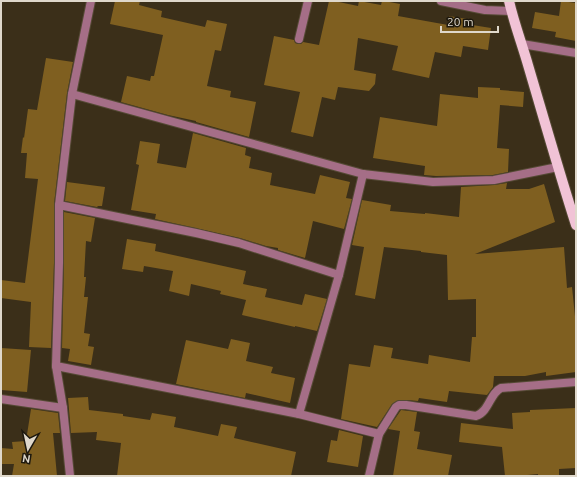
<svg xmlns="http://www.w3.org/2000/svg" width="577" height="477" viewBox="0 0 577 477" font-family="Ubuntu,sans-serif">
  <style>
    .building { fill: #7f5f20 }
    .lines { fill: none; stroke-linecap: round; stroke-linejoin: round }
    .service-casing { stroke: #554a35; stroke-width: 10 }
    .minor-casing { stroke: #554a35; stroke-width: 10 }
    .primary-casing { stroke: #554a35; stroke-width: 12 }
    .service { stroke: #a56e87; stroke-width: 8 }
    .minor { stroke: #a56e87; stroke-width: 8 }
    .primary { stroke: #f1c3d6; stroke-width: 10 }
  </style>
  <rect width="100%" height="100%" fill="#3b2f19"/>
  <g class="building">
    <path d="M115,1H140L139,5L162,11L161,17L205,27L207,20L227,24L221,51L215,50L207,86L231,91L230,97L256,102L249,137L196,122V121L168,115L121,102L127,76L150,81L151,76H154L163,35L110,24Z"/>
    <path d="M329,1H334L358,6L359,1L381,5L382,1H384L400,4L398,16L448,25L449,16L467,19L466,24L491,28L488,50L463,46L461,57L435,52L429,78L392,70L398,46L358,38L354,70L376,74L375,84L369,91L338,87L335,100L322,97L313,137L291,132L300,92L264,85L274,36L294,40L295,43L298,44H301L303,42L319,45Z"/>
    <path d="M561,1L576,3V41L555,37L556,32L532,28L535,12L559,16Z"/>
    <path d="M46,58L73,62L67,93L54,204V263L51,348L29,347L31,302L1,298V280L25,283L38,179L25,178L27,153H21L23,137L24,138L28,109L37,110Z"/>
    <path d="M478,87L500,88V90L524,92L523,107L500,105L497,148L509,149L508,172L493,175L436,176L424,175L425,166L373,158L380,117L437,126L440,94L478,98Z"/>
    <path d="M193,133L246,148L245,155L251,157L249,168L272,173L270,185L315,194L320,175L350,182L346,198L352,199L344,229L313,221L305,258L278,250V248L266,246L240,238L155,219L156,214L131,210L139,165L136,164L140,141L160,144L157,163L186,168Z"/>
    <path d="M67,182L105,187L102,206H98L97,207L65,201Z"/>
    <path d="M507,183L506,189H529L544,184L555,222L475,254L564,247L567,288L572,287L576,326V372L546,376V372L525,376H494L493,387L487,395L449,391L447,402L419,398L418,401L407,400H399L392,404L377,427L341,419L349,364L370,367L374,345L393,348L391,358L428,364L429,355L470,362L472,337H476V299L448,300L447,255L421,252V251L384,247L375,299L355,295L364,247L352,245L362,200L391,205L390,211L425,214V213L459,217L461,187L494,185Z"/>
    <path d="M64,212L95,218L91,242L86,241L84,277H86L84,297H88L84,333L90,334L88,346L94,347L91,365L68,361L70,349L62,348L64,263Z"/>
    <path d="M127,239L156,244L155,251L246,271L243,284L267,289L265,297L302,305L305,294L327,299L317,331L295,326V327L242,315L246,300L220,294L221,291L191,284L189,296L169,291L173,271L144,266L143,272L122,269Z"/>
    <path d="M231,339L250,343L246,361L273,367L271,373L295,378L290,403L246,393L245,398L176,384L186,340L228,349Z"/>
    <path d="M1,348L31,350L27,392L1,390Z"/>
    <path d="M88,397L89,410L123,414V416L150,420L152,413L176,417L174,427L218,436L221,424L237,427L234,438L296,452L291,476H117L121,443L96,440L97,432L71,433L68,398Z"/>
    <path d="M576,408V468L559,469V476H538V474L517,476H505L502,447L459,442L461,423L513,429L512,413L530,412V410Z"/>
    <path d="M31,409L58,413L60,433H53L57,476H12L14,464H1V448L13,449L12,442L26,441Z"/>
    <path d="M401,410L417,412L414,431L420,432L417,449L452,455L448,476H393L400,431L388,429Z"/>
    <path d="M339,430L363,436L358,467L327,462L331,440L337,441Z"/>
  </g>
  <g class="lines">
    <defs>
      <path id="service" d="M299,39L308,1"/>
      <g id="minor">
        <path d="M441,1L485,10L511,11"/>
        <path d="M522,44L576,53"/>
        <path d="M72,94L363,174L433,182L494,180L558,167"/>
        <path d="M59,205L196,233L239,243L339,275"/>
        <path d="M56,366L299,414L339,275L363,174"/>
        <path d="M1,399L63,408"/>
        <path d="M299,414L379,434L396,407L399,405H406L476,416C489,412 490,393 501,388L576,382"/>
        <path d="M70,476L63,408L56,366L59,263V205L72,94L91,1"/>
        <path d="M369,476L379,434"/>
      </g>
      <path id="primary" d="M509,1C514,23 522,44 528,65C544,119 559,172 576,225"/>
    </defs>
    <use href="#service" class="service-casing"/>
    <use href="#minor" class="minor-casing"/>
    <use href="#primary" class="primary-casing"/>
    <use href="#service" class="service"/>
    <use href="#minor" class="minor"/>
    <use href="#primary" class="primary"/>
  </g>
  <rect width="577" height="477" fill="none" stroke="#dfd8cb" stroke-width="4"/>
  <g transform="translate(28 449) rotate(189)" stroke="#1d180e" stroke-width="3" paint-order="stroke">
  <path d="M0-3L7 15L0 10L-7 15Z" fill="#dfd8cb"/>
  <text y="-6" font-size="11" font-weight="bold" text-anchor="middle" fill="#dfd8cb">N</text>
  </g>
  <path d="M441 26v6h57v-6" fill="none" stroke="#dfd8cb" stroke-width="2"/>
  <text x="447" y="26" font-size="12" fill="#dfd8cb" stroke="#1d180e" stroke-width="3" paint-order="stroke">20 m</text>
</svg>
